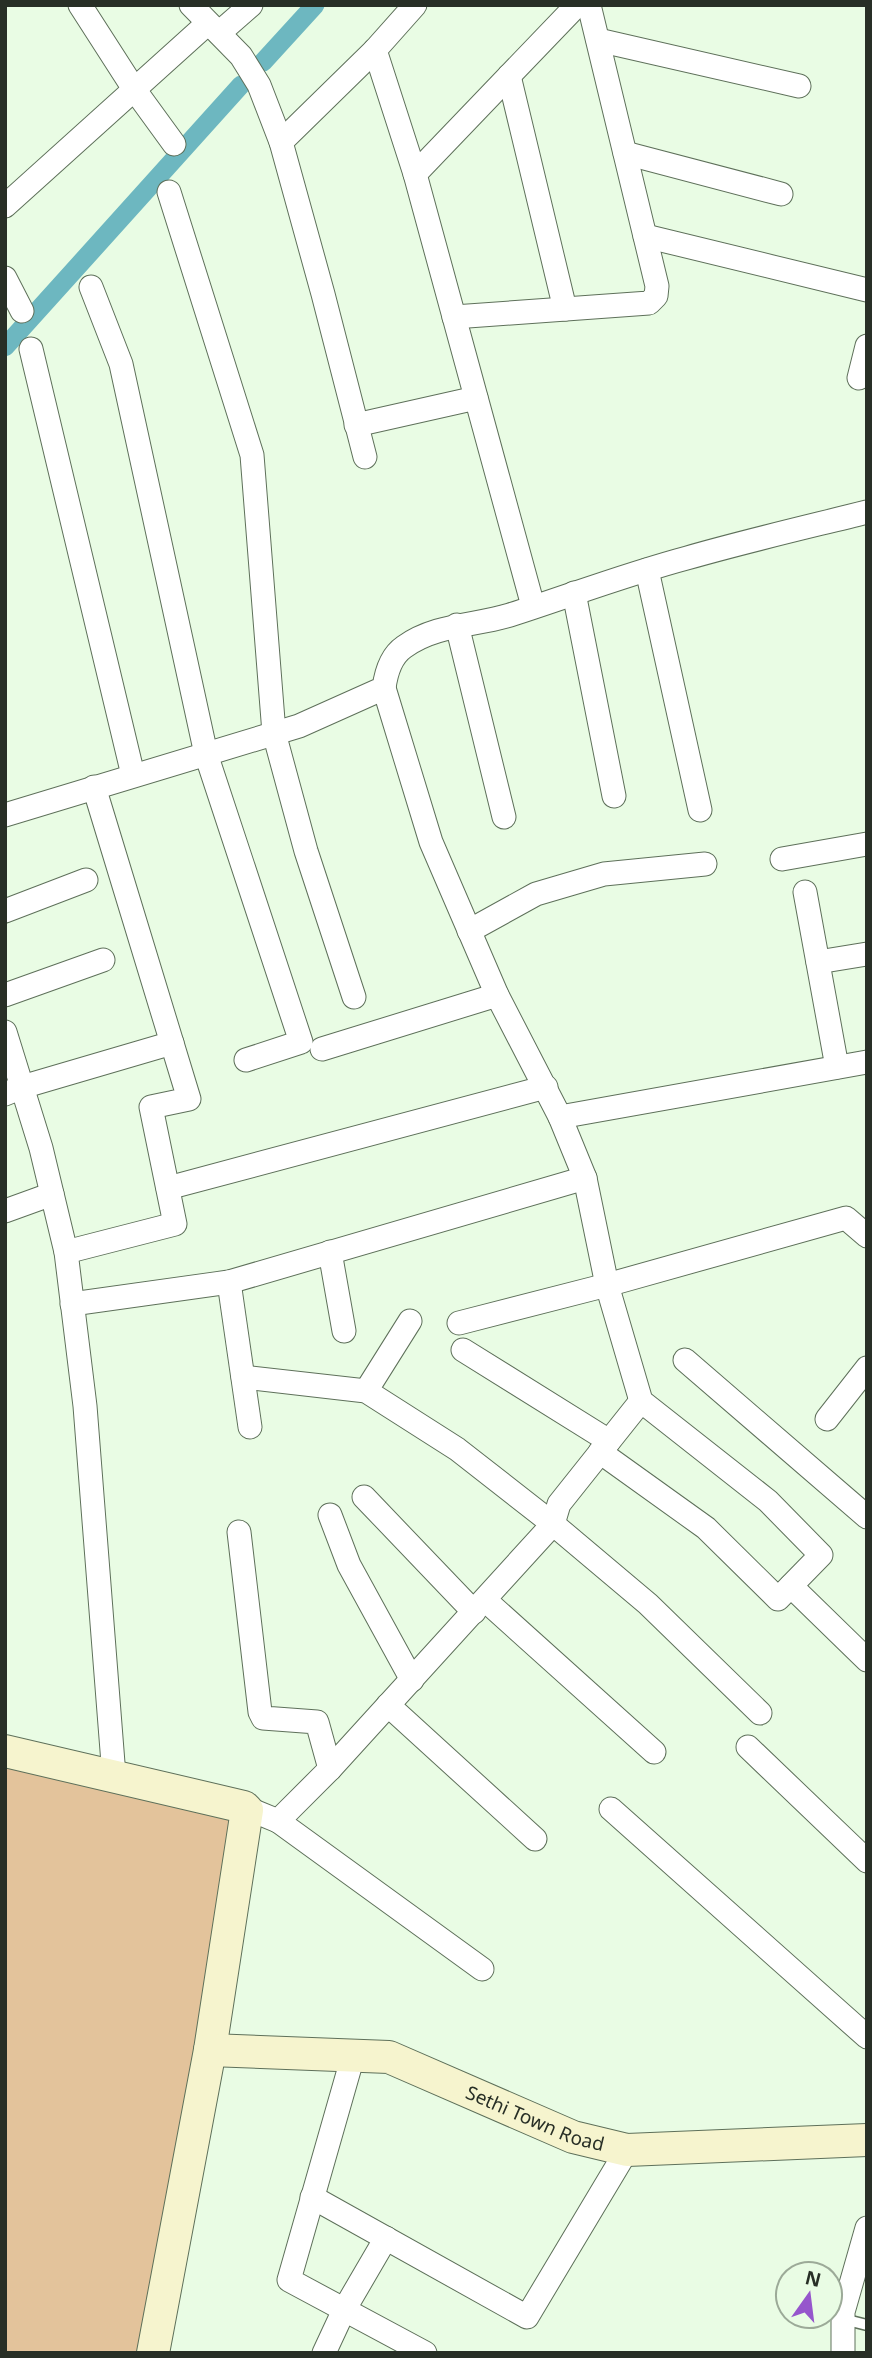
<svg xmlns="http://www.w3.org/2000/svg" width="872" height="2358" viewBox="0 0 872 2358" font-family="'Noto Sans',sans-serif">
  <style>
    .green { fill: #e3c39b }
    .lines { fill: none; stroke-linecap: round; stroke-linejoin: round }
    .canal { stroke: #6db7c0; stroke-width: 19 }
    .lane-casing { stroke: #5e705a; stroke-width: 13 }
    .street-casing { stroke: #5e705a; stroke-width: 25 }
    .secondary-casing { stroke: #5e705a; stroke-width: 34 }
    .lane { stroke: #fff; stroke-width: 10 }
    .street { stroke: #fff; stroke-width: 23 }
    .secondary { stroke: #f6f4ce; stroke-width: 32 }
    .labels { text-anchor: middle; stroke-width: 7; stroke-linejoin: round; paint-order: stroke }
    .street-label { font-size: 19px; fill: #282f26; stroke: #e9fce4 }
  </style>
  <rect width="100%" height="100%" fill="#e9fce4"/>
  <path class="green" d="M5,1755L244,1807L162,2353H5Z"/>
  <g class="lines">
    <g class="canal">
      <path d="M263,62L315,5"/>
      <path d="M5,347L241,85"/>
    </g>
    <defs>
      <path id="lane" d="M843,2319L867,2325"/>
      <g id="street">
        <path d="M80,5L134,89L174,144"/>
        <path d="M191,5L241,56L259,85L281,142L323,294L365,457"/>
        <path d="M219,33L251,5"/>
        <path d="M598,40L799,86"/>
        <path d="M375,50L415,174L533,606"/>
        <path d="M509,76L565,309"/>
        <path d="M281,142L375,50L415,5"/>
        <path d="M625,153L781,194"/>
        <path d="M415,174L577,5"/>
        <path d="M169,192L252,455L274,733L306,851L354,997"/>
        <path d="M5,206L208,23"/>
        <path d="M645,236L867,290"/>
        <path d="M5,278L22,311"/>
        <path d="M91,287L121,364L206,754L301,1042L246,1060"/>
        <path d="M454,317L649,303L656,296L657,286L589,5"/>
        <path d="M31,349L133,775"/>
        <path d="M859,378L867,346"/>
        <path d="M356,425L476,398"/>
        <path d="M647,570L700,810"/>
        <path d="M574,593L614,796"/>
        <path d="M457,625L504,817"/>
        <path d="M384,688L431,842L497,995L560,1117L585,1178L607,1285L641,1401L768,1501L821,1555L778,1599L706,1528L600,1452"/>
        <path d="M5,815L299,726L384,688C386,673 391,656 404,647C436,624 475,626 510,615C569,596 627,574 687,558C746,541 807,527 867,512"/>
        <path d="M782,859L867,844"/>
        <path d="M805,892L837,1067"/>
        <path d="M5,911L86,880"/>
        <path d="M469,931L536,894L604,874L705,864"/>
        <path d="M818,962L867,954"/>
        <path d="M5,995L103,960"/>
        <path d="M5,1032L41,1148L66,1252L85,1406L114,1776"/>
        <path d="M322,1049L497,995"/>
        <path d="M5,1094L22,1087L172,1043"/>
        <path d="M560,1117L867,1062"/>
        <path d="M168,1188L546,1087"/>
        <path d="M5,1211L52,1194"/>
        <path d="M66,1252L175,1224L151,1107L189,1099L94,787"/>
        <path d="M330,1252L344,1331"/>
        <path d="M229,1282L250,1427"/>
        <path d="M72,1304L229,1282L585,1178"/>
        <path d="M459,1323L607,1285L846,1218L867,1236"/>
        <path d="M463,1350L609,1441"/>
        <path d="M685,1360L867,1517"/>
        <path d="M243,1377L366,1391L457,1449L553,1524L648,1604L760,1713"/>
        <path d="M366,1391L410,1321"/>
        <path d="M827,1419L867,1368"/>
        <path d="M364,1497L474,1612"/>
        <path d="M330,1515L349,1565L412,1680"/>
        <path d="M239,1532L260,1712L263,1718L317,1722L330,1769"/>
        <path d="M791,1586L867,1660"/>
        <path d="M485,1600L654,1752"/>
        <path d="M388,1705L535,1839"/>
        <path d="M748,1747L867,1861"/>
        <path d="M244,1807L278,1821L330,1769L553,1524L559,1504L641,1401"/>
        <path d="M611,1809L867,2037"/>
        <path d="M278,1821L482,1969"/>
        <path d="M353,2056L289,2280L425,2353"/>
        <path d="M312,2197L527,2317L627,2150"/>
        <path d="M324,2353L344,2310L386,2238"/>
        <path d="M843,2353V2312L867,2228"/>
      </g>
      <g id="secondary">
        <path d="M5,1751L244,1807L247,1810L210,2050L153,2353"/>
        <path id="s1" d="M210,2050L389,2057L573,2137L627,2150L867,2140"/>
      </g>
    </defs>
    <use href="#lane" class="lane-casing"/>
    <use href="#street" class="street-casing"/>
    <use href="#secondary" class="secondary-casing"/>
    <use href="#lane" class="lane"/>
    <use href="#street" class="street"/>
    <use href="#secondary" class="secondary"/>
  </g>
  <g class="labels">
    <g class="street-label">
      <text dy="7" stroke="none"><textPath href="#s1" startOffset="338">Sethi Town Road</textPath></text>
    </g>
  </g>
  <rect width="872" height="2358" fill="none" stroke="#282f26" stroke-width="14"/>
  <g transform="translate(809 2295) rotate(14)"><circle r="33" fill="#e9fce4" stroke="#9caa98" stroke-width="2"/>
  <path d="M0-5L12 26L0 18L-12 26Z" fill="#9656cc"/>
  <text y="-10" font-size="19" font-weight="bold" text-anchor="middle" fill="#282f26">N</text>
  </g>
</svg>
